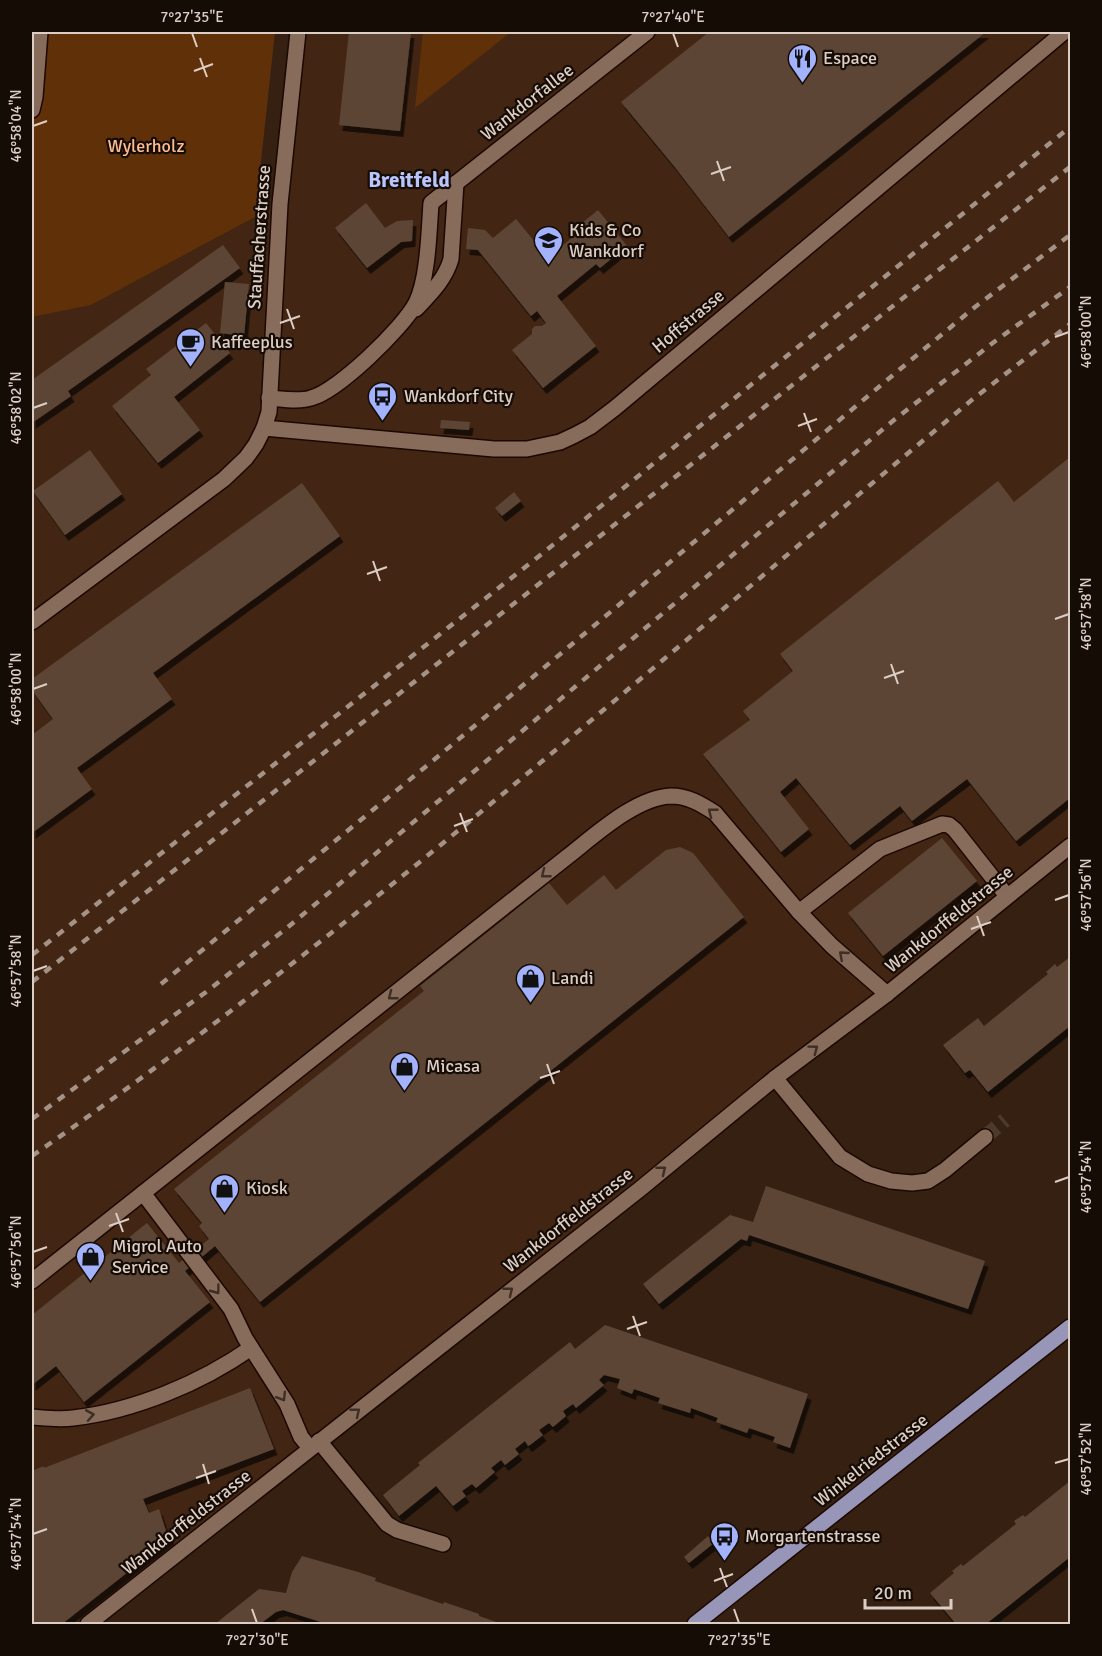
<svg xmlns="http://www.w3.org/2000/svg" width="1102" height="1656" viewBox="0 0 1102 1656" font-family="Signika,sans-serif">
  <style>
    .built { fill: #422613 }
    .green { fill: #603009 }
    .building { fill: #5d4536; filter: url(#shadow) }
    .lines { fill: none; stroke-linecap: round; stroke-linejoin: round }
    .minor-tunnel { stroke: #4e3a2c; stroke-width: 15; stroke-dasharray: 15 8; stroke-linecap: butt }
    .minor-casing { stroke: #1c0800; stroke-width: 18 }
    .major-casing { stroke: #1c0800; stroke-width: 18 }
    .minor { stroke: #876c5c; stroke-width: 15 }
    .major { stroke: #9796b9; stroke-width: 15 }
    .rail { stroke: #a49287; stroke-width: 4.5; stroke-dasharray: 8 8; stroke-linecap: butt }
    .oneway { stroke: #3e2e24 }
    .ticks { fill: none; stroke: #ddcec5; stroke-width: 2 }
    .labels { text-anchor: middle; stroke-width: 4.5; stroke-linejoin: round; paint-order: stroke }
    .poi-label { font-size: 18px; fill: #ddcec5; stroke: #160c06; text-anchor: start }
    .street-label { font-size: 18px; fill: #ddcec5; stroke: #160c06 }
    .park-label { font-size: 18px; fill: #ffbc91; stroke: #160c06 }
    .quarter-label { font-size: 21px; font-weight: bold; fill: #b8c5fd; stroke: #160c06 }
    .neatline { fill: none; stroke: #ddcec5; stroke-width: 2 }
    .ticks-label { font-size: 15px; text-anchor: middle; fill: #ddcec5 }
  </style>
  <defs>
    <filter id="shadow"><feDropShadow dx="3.5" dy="6" stdDeviation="0" flood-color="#0009"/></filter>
  </defs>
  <rect width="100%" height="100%" fill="#352011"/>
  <path class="built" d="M298,32H1070V846L88,1624H32V317L91,305L280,204Z"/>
  <g class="green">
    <path d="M32,32H275L255,217L91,305L32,317Z"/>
    <path d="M423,32H511L415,108Z"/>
  </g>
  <g class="building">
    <path d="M349,32H411L400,131L339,125Z"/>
    <path d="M709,32H986L729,237L674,166L621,102Z"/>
    <path d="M366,203L385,228L397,221L413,220L412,241L401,242L367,268L335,228Z"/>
    <path d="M598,210L627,246L600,268L596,264L557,296L596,346L543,388L512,350L532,334V329L535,326H542L546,323L537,311L531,316L478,250L466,249L468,228L485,230L493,238L516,219L538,246L546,248L550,256L574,236L571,232Z"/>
    <path d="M223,245L240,268L68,391L71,396L32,423V380Z"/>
    <path d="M225,282L249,284L244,336L220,333Z"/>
    <path d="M206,323L230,353L174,397L200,430L158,463L112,406L151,375L146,369Z"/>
    <path d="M441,420L470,422L469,430L440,428Z"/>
    <path d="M90,450L122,494L65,535L33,491Z"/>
    <path d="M1070,457V798L1016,841L967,779L912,821L900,806L850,845L796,778L780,792L809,829L781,852L703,754L750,720L743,711L793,671L780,654L998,481L1014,502Z"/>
    <path d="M302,483L340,536L153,673L172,699L77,768L92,789L32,833V735L53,719L32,690V679Z"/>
    <path d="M514,492L521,501L502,516L495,508Z"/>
    <path d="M942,838L977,881L883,956L848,913Z"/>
    <path d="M680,847L693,853L744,917L260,1302L215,1246L185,1271L210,1302L84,1402L56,1366L32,1385V1315L147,1223L179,1263L209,1239L199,1226L202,1223L174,1189L424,991L420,986L549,883L567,905L604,875L616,890L666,850Z"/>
    <path d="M1070,957V1026L988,1092L970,1070L965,1073L943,1045L978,1018L984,1026L1048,974L1046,972L1055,964L1057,967Z"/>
    <path d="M766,1186L985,1261L968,1309L749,1235L747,1241L741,1239L659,1304L643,1284L730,1215L753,1222Z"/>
    <path d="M605,1325L808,1394L790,1448L773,1442L775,1437L749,1428L747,1433L716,1422L718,1418L691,1408L690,1413L658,1403L660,1398L634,1389L632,1394L617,1388L620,1379L604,1375L599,1380L604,1385L576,1408L573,1404L563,1411L566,1416L553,1427L549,1423L539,1430L543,1435L530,1445L528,1446L525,1441L515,1449L519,1454L505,1465L501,1460L491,1468L495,1472L476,1488L472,1484L462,1491L466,1496L453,1506L436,1486L399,1516L383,1495L420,1465L418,1463L570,1342L575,1349Z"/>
    <path d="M250,1388L274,1449L143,1499L149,1513L159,1509L167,1534L171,1538L62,1624H32V1471L44,1466V1468Z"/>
    <path d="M1070,1481V1557L986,1624H956L930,1593L954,1573L952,1571L961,1564L963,1566L1016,1524L1014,1521L1023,1515L1025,1517Z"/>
    <path d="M708,1536L714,1543L689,1563L684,1557Z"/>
    <path d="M302,1556L358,1572L376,1578L375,1581L443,1604L444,1602L479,1614V1616L502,1624H327L283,1610L276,1612L260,1624H215L259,1589L286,1593L292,1572Z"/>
  </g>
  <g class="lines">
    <path class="minor-tunnel" d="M985,1137L1005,1120"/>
    <defs>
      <g id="minor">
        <path d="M32,110L35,97L40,32"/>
        <path d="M416,309C430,294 445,280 451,259L456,183"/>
        <path d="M269,398C282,399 299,402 311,398C338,391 403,328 416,303C428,279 429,231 431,203L647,32"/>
        <path d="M264,428L494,449H527L560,442L575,435L590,427L615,408L1064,32"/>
        <path d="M32,622L224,479L246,458L256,444L264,428L269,412L280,204L298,32"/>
        <path d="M799,912L880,849L942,824L949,825L955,830L1007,896"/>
        <path d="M775,1078L840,1157L868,1174L891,1181L912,1183L928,1181L945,1170L985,1137"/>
        <path d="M143,1193L231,1309L245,1338L287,1404L301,1437L310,1448"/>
        <path d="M32,1281L567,857C594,836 636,797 671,796C688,796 701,804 715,813L799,912L832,946L887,994"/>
        <path d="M32,1417C45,1418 59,1420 73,1418C134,1411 201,1383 251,1348"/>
        <path d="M319,1441L387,1524L397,1530L443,1544"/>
        <path d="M88,1624L640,1189L775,1078L887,994L1070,846"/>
      </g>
      <path id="major" d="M695,1624L1070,1327"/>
    </defs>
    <use href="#minor" class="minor-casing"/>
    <use href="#major" class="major-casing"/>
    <use href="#minor" class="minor"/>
    <use href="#major" class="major"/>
    <g class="rail">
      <path d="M32,955L538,557L1070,127"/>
      <path d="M32,982L1070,167"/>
      <path d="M161,984L441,754L911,360L975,307L1070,235"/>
      <path d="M32,1119L206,992L288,927L894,420L994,342L1070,287"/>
      <path d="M32,1156C363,926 663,656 973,399L1070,324"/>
    </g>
  </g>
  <defs><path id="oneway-chevron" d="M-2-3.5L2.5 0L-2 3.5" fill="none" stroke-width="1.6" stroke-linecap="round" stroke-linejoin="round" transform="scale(1.5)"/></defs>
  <g class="oneway">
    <use href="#oneway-chevron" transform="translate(712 812) rotate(-142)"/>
    <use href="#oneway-chevron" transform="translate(545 874) rotate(142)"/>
    <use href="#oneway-chevron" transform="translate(843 955) rotate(-139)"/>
    <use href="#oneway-chevron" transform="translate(392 996) rotate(142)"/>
    <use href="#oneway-chevron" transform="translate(814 1049) rotate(-37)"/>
    <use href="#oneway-chevron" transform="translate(662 1170) rotate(-39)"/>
    <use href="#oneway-chevron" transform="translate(216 1290) rotate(53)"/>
    <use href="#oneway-chevron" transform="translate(509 1291) rotate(-38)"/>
    <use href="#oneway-chevron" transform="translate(282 1397) rotate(59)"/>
    <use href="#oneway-chevron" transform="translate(356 1412) rotate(-39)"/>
    <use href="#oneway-chevron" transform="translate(90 1415) rotate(-10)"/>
  </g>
  <path class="ticks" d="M192,33L197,47M673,33L678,47M200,58L207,77M194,71L213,64M33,126L47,121M717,161L724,181M711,174L731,167M287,309L294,329M280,323L300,316M1055,337L1069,332M33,408L47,403M804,413L811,432M798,426L817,419M373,561L380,581M367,574L387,567M1055,619L1069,614M891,664L898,684M884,678L904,671M33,689L47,684M460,813L467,832M454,826L473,819M1055,900L1069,895M977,916L984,936M971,929L991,922M33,971L47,966M547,1064L554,1084M540,1078L560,1071M1055,1182L1069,1177M116,1213L123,1232M109,1226L129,1219M33,1252L47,1247M633,1316L640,1336M627,1329L647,1322M1055,1463L1069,1459M203,1464L209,1484M196,1478L216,1471M33,1534L47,1529M720,1568L727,1587M714,1581L733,1574M252,1609L257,1623M734,1609L739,1623"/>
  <defs>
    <symbol id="restaurant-pin" viewBox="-11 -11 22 30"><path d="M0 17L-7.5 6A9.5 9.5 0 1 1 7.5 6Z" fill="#a2b2fd" stroke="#160c06"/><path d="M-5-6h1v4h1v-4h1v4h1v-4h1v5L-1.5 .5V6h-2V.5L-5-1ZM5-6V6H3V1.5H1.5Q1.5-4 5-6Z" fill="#111"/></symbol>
    <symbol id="school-pin" viewBox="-11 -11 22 30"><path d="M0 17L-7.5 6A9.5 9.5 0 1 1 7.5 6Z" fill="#a2b2fd" stroke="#160c06"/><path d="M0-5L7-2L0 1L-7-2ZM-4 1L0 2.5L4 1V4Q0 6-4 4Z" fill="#111"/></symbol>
    <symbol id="cafe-pin" viewBox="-11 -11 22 30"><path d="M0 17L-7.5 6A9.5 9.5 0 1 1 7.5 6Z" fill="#a2b2fd" stroke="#160c06"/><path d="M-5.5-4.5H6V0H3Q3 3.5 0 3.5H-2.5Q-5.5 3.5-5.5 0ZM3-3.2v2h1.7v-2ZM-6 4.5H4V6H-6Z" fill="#111"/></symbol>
    <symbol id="bus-pin" viewBox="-11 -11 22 30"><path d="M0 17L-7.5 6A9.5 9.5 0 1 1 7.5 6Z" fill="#a2b2fd" stroke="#160c06"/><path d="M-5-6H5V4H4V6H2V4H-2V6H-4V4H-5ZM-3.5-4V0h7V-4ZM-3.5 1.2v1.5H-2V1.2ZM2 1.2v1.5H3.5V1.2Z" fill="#111"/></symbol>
    <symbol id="shop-pin" viewBox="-11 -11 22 30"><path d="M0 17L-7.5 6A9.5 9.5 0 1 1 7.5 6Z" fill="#a2b2fd" stroke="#160c06"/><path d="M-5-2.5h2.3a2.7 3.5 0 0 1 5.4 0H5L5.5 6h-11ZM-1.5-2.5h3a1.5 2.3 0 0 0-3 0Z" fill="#111"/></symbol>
  </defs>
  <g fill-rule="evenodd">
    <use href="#restaurant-pin" x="786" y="42" width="33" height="45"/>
    <use href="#school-pin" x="532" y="224" width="33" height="45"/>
    <use href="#cafe-pin" x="174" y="326" width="33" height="45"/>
    <use href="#bus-pin" x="366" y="380" width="33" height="45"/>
    <use href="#shop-pin" x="514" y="962" width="33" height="45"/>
    <use href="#shop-pin" x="388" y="1050" width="33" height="45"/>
    <use href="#shop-pin" x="208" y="1172" width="33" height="45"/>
    <use href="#shop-pin" x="74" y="1240" width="33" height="45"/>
    <use href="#bus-pin" x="708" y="1520" width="33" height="45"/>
  </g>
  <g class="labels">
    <g class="poi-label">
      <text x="823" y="64">Espace</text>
      <text x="569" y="236">Kids &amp; Co<tspan x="569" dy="21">Wankdorf</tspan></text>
      <text x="211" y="348">Kaffeeplus</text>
      <text x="404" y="402">Wankdorf City</text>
      <text x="551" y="984">Landi</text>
      <text x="426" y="1072">Micasa</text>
      <text x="246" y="1194">Kiosk</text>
      <text x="112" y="1252">Migrol Auto<tspan x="112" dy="21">Service</tspan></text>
      <text x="745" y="1542">Morgartenstrasse</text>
    </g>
    <g class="street-label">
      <text transform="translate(527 102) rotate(-38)" y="6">Wankdorfallee</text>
      <text transform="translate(259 237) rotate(-86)" y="6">Stauffacherstrasse</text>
      <text transform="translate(688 321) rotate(-40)" y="6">Hoffstrasse</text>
      <text transform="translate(949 919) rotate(-39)" y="6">Wankdorffeldstrasse</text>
      <text transform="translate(568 1220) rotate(-38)" y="6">Wankdorffeldstrasse</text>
      <text transform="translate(871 1460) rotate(-38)" y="6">Winkelriedstrasse</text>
      <text transform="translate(186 1522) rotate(-38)" y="6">Wankdorffeldstrasse</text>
    </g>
    <g class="park-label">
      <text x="146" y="152">Wylerholz</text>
    </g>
    <g class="quarter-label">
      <text x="409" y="187">Breitfeld</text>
    </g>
  </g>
  <rect width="1102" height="1656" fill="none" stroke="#160c06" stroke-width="66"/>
  <path d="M865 1599v9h86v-9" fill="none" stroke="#ddcec5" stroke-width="3"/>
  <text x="874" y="1599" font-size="18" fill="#ddcec5" stroke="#160c06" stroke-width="4.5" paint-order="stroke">20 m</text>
  <rect x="33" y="33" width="1036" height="1590" class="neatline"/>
  <g class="ticks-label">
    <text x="192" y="22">7°27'35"E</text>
    <text x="673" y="22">7°27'40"E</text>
    <text transform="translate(16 126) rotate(-90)" y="5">46°58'04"N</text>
    <text transform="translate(1086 332) rotate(-90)" y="5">46°58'00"N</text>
    <text transform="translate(16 408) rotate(-90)" y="5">46°58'02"N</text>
    <text transform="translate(1086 614) rotate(-90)" y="5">46°57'58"N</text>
    <text transform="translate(16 689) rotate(-90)" y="5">46°58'00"N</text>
    <text transform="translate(1086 895) rotate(-90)" y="5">46°57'56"N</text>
    <text transform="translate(16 971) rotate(-90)" y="5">46°57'58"N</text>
    <text transform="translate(1086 1177) rotate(-90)" y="5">46°57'54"N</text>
    <text transform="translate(16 1252) rotate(-90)" y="5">46°57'56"N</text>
    <text transform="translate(1086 1459) rotate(-90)" y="5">46°57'52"N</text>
    <text transform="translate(16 1534) rotate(-90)" y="5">46°57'54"N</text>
    <text x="257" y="1645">7°27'30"E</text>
    <text x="739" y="1645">7°27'35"E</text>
  </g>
</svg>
